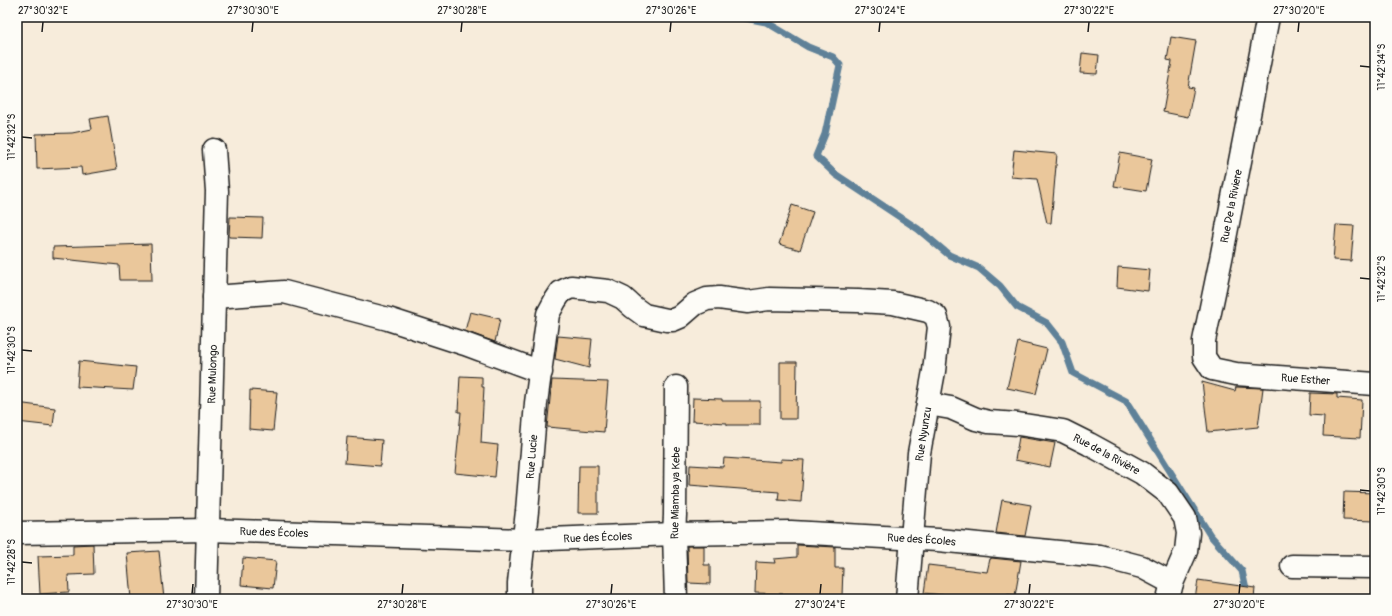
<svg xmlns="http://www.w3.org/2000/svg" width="1392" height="616" viewBox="0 0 1392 616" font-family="Pangolin,sans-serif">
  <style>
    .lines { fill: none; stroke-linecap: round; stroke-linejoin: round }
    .stream { stroke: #5f8198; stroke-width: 7 }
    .building { fill: #eac79b; stroke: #1c1c1c }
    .street-casing { stroke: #1c1c1c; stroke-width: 25 }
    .street { stroke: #fdfcf7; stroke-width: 22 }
    .ticks { fill: none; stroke: #1c1c1c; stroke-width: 1.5 }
    .labels { text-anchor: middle; stroke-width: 3.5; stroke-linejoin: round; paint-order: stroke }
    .street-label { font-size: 11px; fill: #1c1c1c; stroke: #fdfcf7 }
    .neatline { fill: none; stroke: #1c1c1c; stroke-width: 1.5 }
    .ticks-label { font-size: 10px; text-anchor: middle; fill: #1c1c1c }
  </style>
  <rect width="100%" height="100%" fill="#f7ecdb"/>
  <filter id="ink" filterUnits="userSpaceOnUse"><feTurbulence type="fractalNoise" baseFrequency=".025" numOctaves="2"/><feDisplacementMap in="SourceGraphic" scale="8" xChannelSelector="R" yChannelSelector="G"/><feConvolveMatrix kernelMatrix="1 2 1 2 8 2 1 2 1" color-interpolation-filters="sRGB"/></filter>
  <g filter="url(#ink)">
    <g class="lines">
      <path class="stream" d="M740,17L766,22L808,47L833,57L840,65L825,134L816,156L835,174L918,229L949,255L979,268L1000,286L1017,307L1047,323L1062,342L1073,373L1126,401L1210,535L1242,571L1248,599"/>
    </g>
    <g class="building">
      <path d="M1171,37L1196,41L1188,87L1194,88L1188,117L1163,112L1172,61L1167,60Z"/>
      <path d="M1082,53L1099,55L1097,74L1080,73Z"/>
      <path d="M108,116L117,169L82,175L81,167L37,169L36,134L72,133L92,129L90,119Z"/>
      <path d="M1014,150L1057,154L1051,223H1047L1037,179L1011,177Z"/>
      <path d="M1120,153L1152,159L1146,191L1114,186Z"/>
      <path d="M792,205L813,212L800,250L779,244Z"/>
      <path d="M230,217L263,218L262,238L229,237Z"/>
      <path d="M1336,225L1354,226L1351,261L1333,260Z"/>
      <path d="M151,244L152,280H120L119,265L53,258V247Z"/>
      <path d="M1118,267L1150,270L1148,291L1117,287Z"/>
      <path d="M470,312L500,319L495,342L465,331Z"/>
      <path d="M558,336L592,339L589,368L555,359Z"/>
      <path d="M1018,342L1047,349L1036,394L1007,388Z"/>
      <path d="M79,361L136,367L133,390L77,387Z"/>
      <path d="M780,362H797L796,419H780Z"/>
      <path d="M460,376L482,377V387H484L481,443L498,445L495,477L455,473L461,412H458Z"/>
      <path d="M552,380L608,382L604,432L547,427Z"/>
      <path d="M1202,382L1235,391L1236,387L1263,388L1258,427L1208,432Z"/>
      <path d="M250,390L277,392L273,431L249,429Z"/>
      <path d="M1310,393L1337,394V398L1362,400L1360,438L1323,436L1324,416L1309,415Z"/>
      <path d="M693,398L722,399V401H760V425H727V423L692,421Z"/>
      <path d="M17,403L55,408L53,426L17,422Z"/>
      <path d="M347,437L382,440L380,466L345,463Z"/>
      <path d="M1019,437L1055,443L1050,467L1015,460Z"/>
      <path d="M724,458L781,462V459L804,460L801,502L778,500L779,492L689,485L690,465L723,467Z"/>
      <path d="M579,466H598V513H578Z"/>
      <path d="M1344,492L1375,493V521L1343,520Z"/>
      <path d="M1002,500L1031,505L1025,536L996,533Z"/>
      <path d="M93,544L94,574L68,575L69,592L40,594L38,556L73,555V545Z"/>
      <path d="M797,545L835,547V568H843L842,596L755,593L756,562L775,563L774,559L797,557Z"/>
      <path d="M687,546H704V565H710V584L688,583Z"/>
      <path d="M159,551L164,599H131L127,553Z"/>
      <path d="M243,558L276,561L273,588L241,585Z"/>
      <path d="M991,558L1021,561L1015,596L1007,594L1006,599H979L924,593L928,565L987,572L990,559H991Z"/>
      <path d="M1198,580L1255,588L1254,599H1195Z"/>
    </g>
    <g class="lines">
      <defs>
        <g id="street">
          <path id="s1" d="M1268,17L1221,259L1204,341V357L1212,369L1236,374L1375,384"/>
          <path d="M214,297L284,292L388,319L465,344L541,372"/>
          <path d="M676,387L675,515L674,534L676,599"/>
          <path id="s2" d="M928,404L951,408L976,419L989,422L1018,424L1063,431L1089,444L1142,473L1168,493L1185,518L1188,533L1186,551L1172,583L1168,599"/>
          <path id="s3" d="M17,533L208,530L524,540L674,534L791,532L938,540L1100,556L1142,567L1172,583"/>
          <path d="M1292,566L1375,567"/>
          <path id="s4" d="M206,599L217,191L214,150"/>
          <path id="s5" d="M519,599V583L527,511L536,403L548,314L555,301L561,292L571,287L608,291L623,298L633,307L644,315L667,320H673L680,317L695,304L707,299L719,298L748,302L769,299L858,301L893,303L928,311L936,316L939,327L934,371L919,453L907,599"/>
        </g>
      </defs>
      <use href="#street" class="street-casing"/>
      <use href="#street" class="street"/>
    </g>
  </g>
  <path class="ticks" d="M42,32L43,22M252,32L253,22M461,32L462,22M670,32L671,22M879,32L880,22M1088,32L1089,22M1298,32L1299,22M1360,66L1370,67M22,137L32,138M1360,278L1370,279M22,350L32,351M1360,490L1370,491M22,562L32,563M192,594L193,584M402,594L403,584M611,594L612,584M820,594L821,584M1029,594L1030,584M1239,594L1240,584"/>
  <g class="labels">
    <g class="street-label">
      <text transform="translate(1231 206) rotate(-79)" y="4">Rue De la Riviere</text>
      <text dy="4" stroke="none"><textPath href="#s4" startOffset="225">Rue Mulongo</textPath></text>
      <text dy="4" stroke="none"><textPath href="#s1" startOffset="455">Rue Esther</textPath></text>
      <text transform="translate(923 434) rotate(-81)" y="4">Rue Nyunzu</text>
      <text dy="4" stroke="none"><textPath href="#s2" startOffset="188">Rue de la Rivière</textPath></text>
      <text dy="4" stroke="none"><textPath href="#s5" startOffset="143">Rue Lucie</textPath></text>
      <text transform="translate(675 493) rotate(-89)" y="4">Rue Miamba ya Kebe</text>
      <text dy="4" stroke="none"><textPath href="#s3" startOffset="257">Rue des Écoles</textPath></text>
      <text dy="4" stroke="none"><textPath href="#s3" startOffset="581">Rue des Écoles</textPath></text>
      <text dy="4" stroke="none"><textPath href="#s3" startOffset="905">Rue des Écoles</textPath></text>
    </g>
  </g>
  <rect width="1392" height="616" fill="none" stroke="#fdfcf7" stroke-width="44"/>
  <rect x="22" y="22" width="1348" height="572" class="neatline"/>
  <g class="ticks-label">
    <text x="43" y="14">27°30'32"E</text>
    <text x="253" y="14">27°30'30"E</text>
    <text x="462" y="14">27°30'28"E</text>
    <text x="671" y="14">27°30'26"E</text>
    <text x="880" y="14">27°30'24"E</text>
    <text x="1089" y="14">27°30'22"E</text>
    <text x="1299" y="14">27°30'20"E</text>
    <text transform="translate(1381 67) rotate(-90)" y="4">11°42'34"S</text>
    <text transform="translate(11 137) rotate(-90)" y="4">11°42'32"S</text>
    <text transform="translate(1381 279) rotate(-90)" y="4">11°42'32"S</text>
    <text transform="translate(11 350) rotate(-90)" y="4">11°42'30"S</text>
    <text transform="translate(1381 491) rotate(-90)" y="4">11°42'30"S</text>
    <text transform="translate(11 562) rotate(-90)" y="4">11°42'28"S</text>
    <text x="192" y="608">27°30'30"E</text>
    <text x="402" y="608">27°30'28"E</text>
    <text x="611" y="608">27°30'26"E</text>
    <text x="820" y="608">27°30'24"E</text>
    <text x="1029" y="608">27°30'22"E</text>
    <text x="1239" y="608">27°30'20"E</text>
  </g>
</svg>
